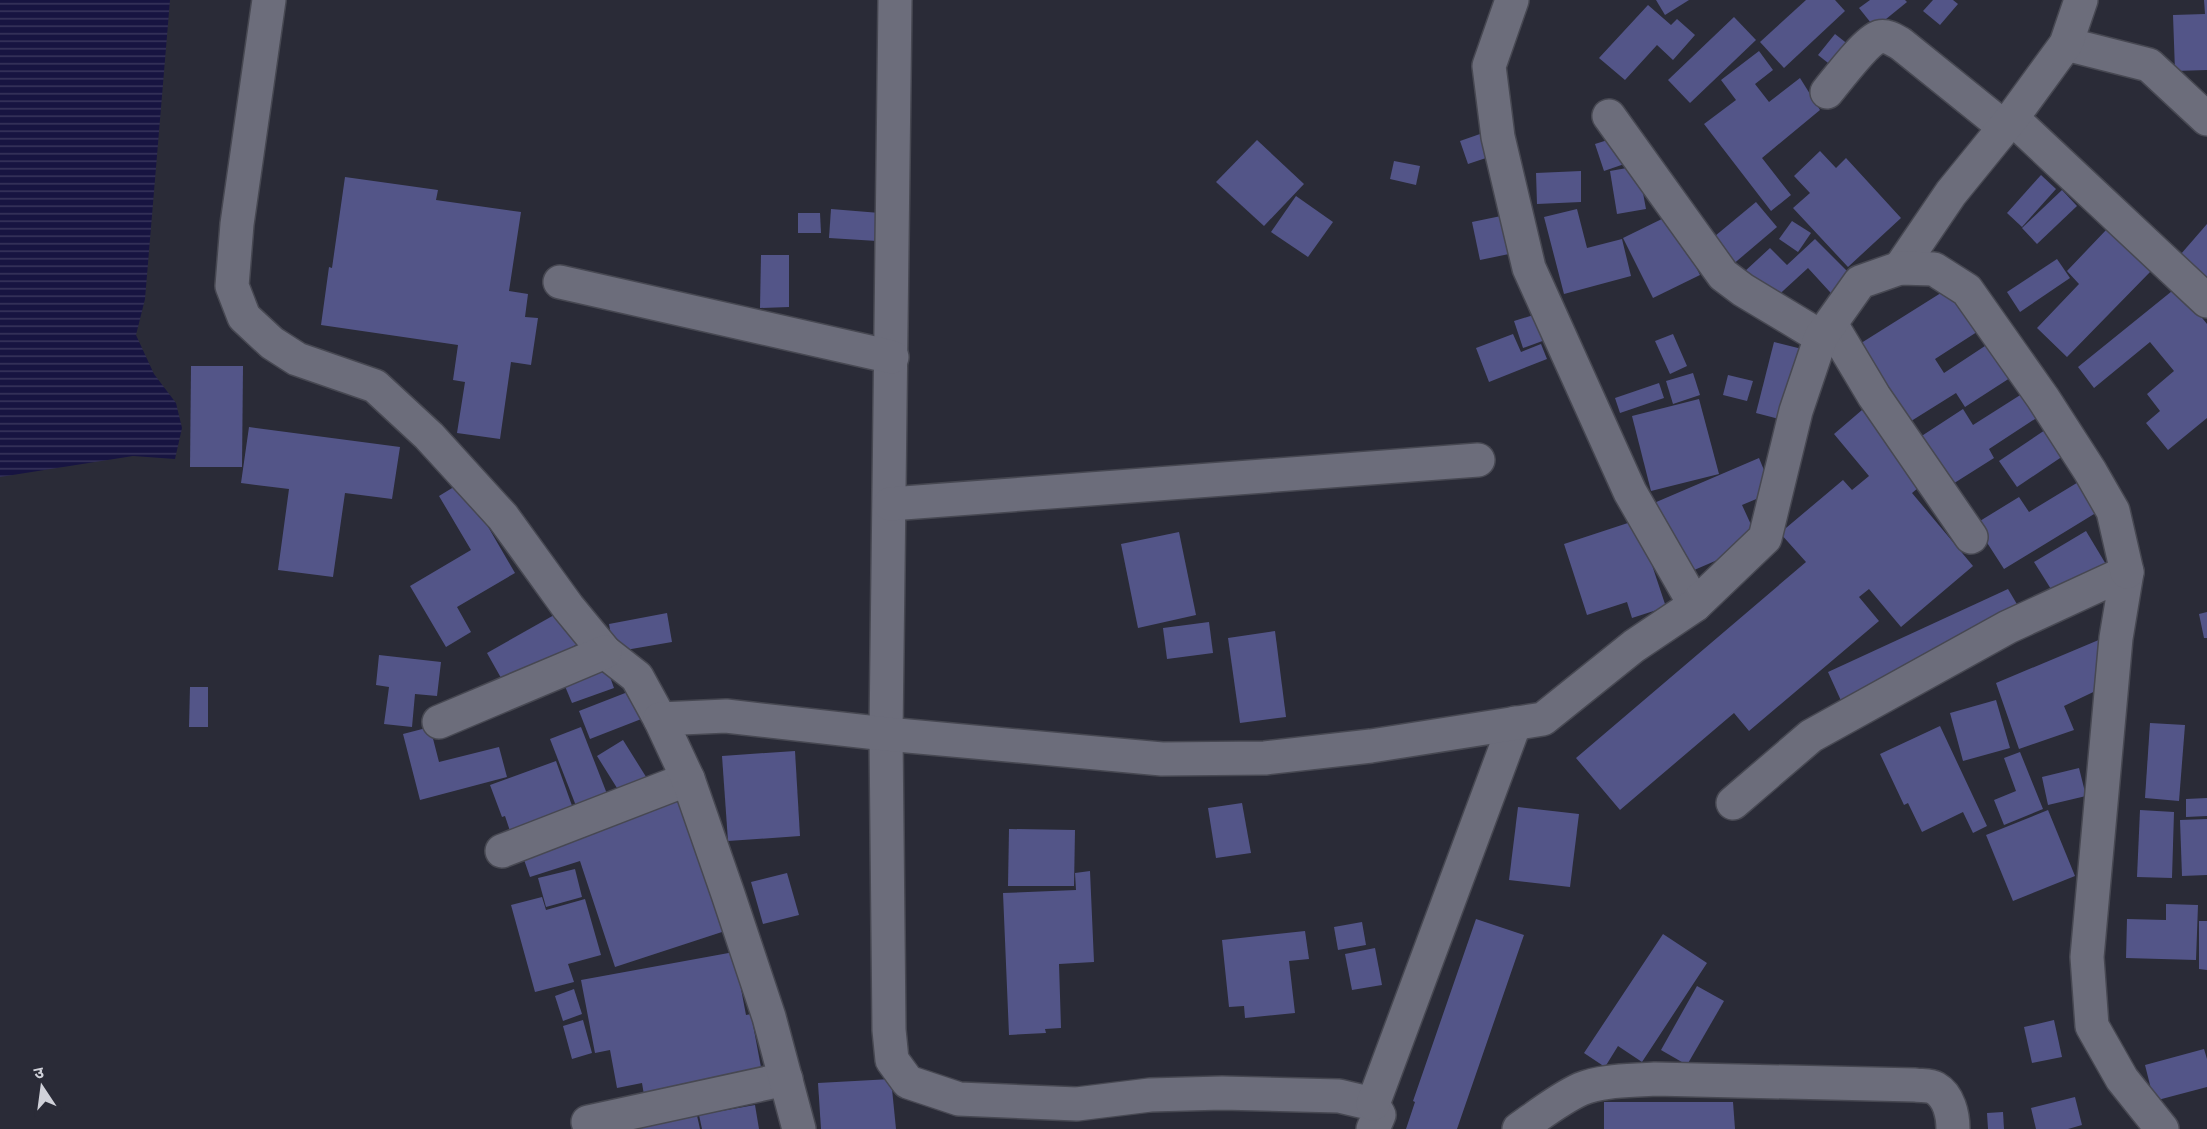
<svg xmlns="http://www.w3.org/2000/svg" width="2207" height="1129" viewBox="0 0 2207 1129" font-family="'Alegreya Sans','Noto Sans Devanagari',sans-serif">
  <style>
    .water { fill: url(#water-rules) }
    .building { fill: #535588 }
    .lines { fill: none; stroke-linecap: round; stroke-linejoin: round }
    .minor-casing { stroke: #474852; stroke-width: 36 }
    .minor { stroke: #6c6d7b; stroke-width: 33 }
  </style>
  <defs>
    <pattern id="water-rules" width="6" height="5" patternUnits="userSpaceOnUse" patternTransform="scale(1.5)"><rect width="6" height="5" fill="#171441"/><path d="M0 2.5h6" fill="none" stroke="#38355c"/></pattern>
  </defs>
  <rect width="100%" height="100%" fill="#2a2b37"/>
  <path class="water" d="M0,0H170L145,299L136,335L154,374L176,403L182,428L175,459L133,456L0,477Z"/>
  <g class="building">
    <path d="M1656,0H1689L1665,15Z"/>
    <path d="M1806,0H1835L1845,11L1784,68L1760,42Z"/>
    <path d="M1870,0H1905L1907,2L1875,28L1859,8Z"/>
    <path d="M1933,0H1953L1958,4L1940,25L1923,11Z"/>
    <path d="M2204,0H2207V70L2175,71L2173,15L2205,14Z"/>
    <path d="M1648,5L1671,25L1677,19L1695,35L1673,60L1657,45L1625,80L1599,58Z"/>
    <path d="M1734,17L1756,40L1690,103L1668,80Z"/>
    <path d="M1835,34L1854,49L1837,70L1818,55Z"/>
    <path d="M1759,51L1773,70L1755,84L1769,102L1800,78L1820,110L1762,158L1791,195L1771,211L1704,124L1736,100L1721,80Z"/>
    <path d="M1480,134L1489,157L1468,164L1460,141Z"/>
    <path d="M1617,137L1633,161L1604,171L1595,144Z"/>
    <path d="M1257,140L1304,184L1264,226L1216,182Z"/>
    <path d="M1820,151L1836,168L1846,158L1901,218L1848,267L1793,208L1810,193L1794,176Z"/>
    <path d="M1394,161L1420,166L1416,185L1390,179Z"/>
    <path d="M1638,166L1646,209L1617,214L1610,171Z"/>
    <path d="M1581,171V202L1537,204L1536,173Z"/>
    <path d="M2041,175L2056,189L2022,227L2007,213Z"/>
    <path d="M345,177L438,190L436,200L521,212L509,291L528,294L525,317L538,318L531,365L511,362L500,439L457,433L465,382L453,380L458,345L321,325L329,267L332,268Z"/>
    <path d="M2062,190L2077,206L2037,244L2022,228Z"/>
    <path d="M1296,196L1333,222L1308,257L1271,232Z"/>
    <path d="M1756,202L1777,227L1731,266L1709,241Z"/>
    <path d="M831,209L880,213L877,241L829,238Z"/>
    <path d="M1577,209L1587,248L1622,239L1631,276L1564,294L1544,217Z"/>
    <path d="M798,213H820L821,233H798Z"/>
    <path d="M1670,215L1700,275L1653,298L1623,238Z"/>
    <path d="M1501,216L1509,254L1480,260L1472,222Z"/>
    <path d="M1792,221L1811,233L1798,252L1779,239Z"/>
    <path d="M2207,224V290L2174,262Z"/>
    <path d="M2107,229L2151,271L2067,357L2037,328L2079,284L2067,271Z"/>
    <path d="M1815,239L1857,281L1840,303L1808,268L1772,301L1744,272L1770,248L1787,265Z"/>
    <path d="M761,255H789V307L760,308Z"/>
    <path d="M2057,259L2070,278L2020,312L2007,292Z"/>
    <path d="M1952,286L1980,330L1935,359L1944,373L1991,342L2013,376L1965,407L1956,393L1908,423L1858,345Z"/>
    <path d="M2177,287L2207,324V418L2168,450L2146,423L2160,411L2147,394L2174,371L2150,342L2094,388L2078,367Z"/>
    <path d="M1540,313L1548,339L1523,348L1514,321Z"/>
    <path d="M1513,334L1521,352L1541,344L1547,359L1489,382L1476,348Z"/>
    <path d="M1673,334L1687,366L1670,374L1655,341Z"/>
    <path d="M1774,342L1810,351L1791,422L1756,413Z"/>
    <path d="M191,366H243L242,467H190Z"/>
    <path d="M1693,373L1700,395L1673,404L1666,381Z"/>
    <path d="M1728,375L1753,381L1747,401L1723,395Z"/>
    <path d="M1659,383L1664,398L1620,413L1615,398Z"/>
    <path d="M2025,392L2041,415L1989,449L1994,458L1948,487L1917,439L1963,409L1973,425Z"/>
    <path d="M1699,399L1719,474L1651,491L1632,416Z"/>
    <path d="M1862,410L1924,483L1912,493L1973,566L1901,627L1869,589L1859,597L1879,621L1749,731L1734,713L1620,810L1576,758L1806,562L1780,533L1843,480L1852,490L1869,476L1834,434Z"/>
    <path d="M249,427L400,447L392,499L345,493L333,577L278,570L289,489L241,483Z"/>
    <path d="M2048,428L2066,454L2017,487L1999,461Z"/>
    <path d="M1759,458L1773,492L1742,505L1759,542L1685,574L1654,503Z"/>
    <path d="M2080,481L2099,511L2004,569L1975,524L2019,497L2029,512Z"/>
    <path d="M462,482L515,573L457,607L471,632L446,647L410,586L471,550L439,496Z"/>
    <path d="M1637,520L1666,607L1632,618L1627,602L1587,615L1564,544Z"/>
    <path d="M2086,531L2107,566L2056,597L2034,562Z"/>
    <path d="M1179,532L1196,615L1138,628L1121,544Z"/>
    <path d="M2008,589L2021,611L1843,705L1828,672Z"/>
    <path d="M563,610L581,642L505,685L487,653Z"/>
    <path d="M2207,612V638H2204L2199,614Z"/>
    <path d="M667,613L672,642L614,652L609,624Z"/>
    <path d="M1209,622L1213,653L1167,659L1163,628Z"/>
    <path d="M1275,631L1286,717L1240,723L1228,638Z"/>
    <path d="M2101,639L2108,685L2064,706L2074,730L2019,749L1996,683Z"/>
    <path d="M379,655L441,662L437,696L415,694L412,727L384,724L389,687L376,685Z"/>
    <path d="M605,663L614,688L572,703L562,679Z"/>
    <path d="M190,687H208V727H189Z"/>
    <path d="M638,688L649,716L590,739L579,711Z"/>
    <path d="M1996,700L2010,748L1963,761L1950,713Z"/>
    <path d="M2150,723L2185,725L2179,801L2145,798Z"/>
    <path d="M1940,726L1987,826L1973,833L1963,812L1922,832L1908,803L1904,805L1880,754Z"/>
    <path d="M430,727L439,762L499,747L507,777L420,800L403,734Z"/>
    <path d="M581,727L609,799L578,811L550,739Z"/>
    <path d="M623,740L648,780L622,796L597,756Z"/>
    <path d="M795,751L800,836L728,841L722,756Z"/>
    <path d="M2020,752L2043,809L2004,825L1994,800L2016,791L2004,758Z"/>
    <path d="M556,761L575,814L512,837L505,816L502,817L490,785Z"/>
    <path d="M2079,768L2086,796L2048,805L2042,777Z"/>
    <path d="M680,793L725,931L615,967L580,861L530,877L521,851Z"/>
    <path d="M2207,798V816L2186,817V799Z"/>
    <path d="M1242,803L1251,853L1216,858L1208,808Z"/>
    <path d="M1518,807L1579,814L1570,887L1509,880Z"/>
    <path d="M2048,810L2075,876L2013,901L1986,835Z"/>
    <path d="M2140,810L2174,812L2172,878L2137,877Z"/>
    <path d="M2207,819V875L2182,876L2180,820Z"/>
    <path d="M1009,829L1075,830L1074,886H1008Z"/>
    <path d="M575,869L582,897L546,907L538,878Z"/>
    <path d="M1090,871L1094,962L1059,964L1061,1028L1045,1029L1046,1033L1009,1035L1003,893L1076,890L1075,873Z"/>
    <path d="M787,873L799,915L763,924L751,882Z"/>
    <path d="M542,897L546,910L585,899L601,955L568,964L574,982L535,992L511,905Z"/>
    <path d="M2166,904L2198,905L2196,960L2126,958L2127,919L2166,920Z"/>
    <path d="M1476,919L1524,935L1457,1129H1406L1415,1102L1413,1101Z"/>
    <path d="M2199,921H2207V970L2199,969Z"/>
    <path d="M1362,922L1366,945L1338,950L1334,927Z"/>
    <path d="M1305,931L1309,959L1289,961L1295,1013L1245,1018L1244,1006L1229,1007L1222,940Z"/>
    <path d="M1663,934L1707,963L1642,1062L1618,1046L1605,1067L1584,1053Z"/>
    <path d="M1375,948L1382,985L1352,990L1345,954Z"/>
    <path d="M734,952L746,1015L751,1014L763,1078L645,1101L642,1083L617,1088L610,1050L595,1053L581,980Z"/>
    <path d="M1697,986L1724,1001L1687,1065L1661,1050Z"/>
    <path d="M574,989L582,1014L563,1021L555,996Z"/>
    <path d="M583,1020L592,1053L572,1059L563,1026Z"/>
    <path d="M2054,1020L2062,1057L2032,1063L2024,1027Z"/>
    <path d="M2204,1049L2207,1059V1087L2154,1101L2145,1065Z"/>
    <path d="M891,1079L896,1129H821L818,1083Z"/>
    <path d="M2075,1097L2082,1125L2068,1129H2036L2031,1108Z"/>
    <path d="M1604,1102H1733L1735,1129H1604Z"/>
    <path d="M755,1105L759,1129H702L699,1115Z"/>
    <path d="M696,1111L700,1129H637L635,1121Z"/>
    <path d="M2003,1112L2004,1129H1988L1987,1113Z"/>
  </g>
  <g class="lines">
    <defs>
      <g id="minor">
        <path d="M269,0L237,224L232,286L244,317L272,343L297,359L375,386L429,436L503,517L568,607L605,652L637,677L660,719"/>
        <path d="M895,0L886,734L889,1030L892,1060L908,1082L959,1099L1077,1104L1150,1095L1222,1093L1339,1096L1373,1104L1379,1115L1373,1129"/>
        <path d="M1512,0L1489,66L1498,137L1529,268L1630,492L1695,605"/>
        <path d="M2066,44L2149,65L2207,119"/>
        <path d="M1827,92C1837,80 1866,41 1879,37C1887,35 1894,40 1901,44L2004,127"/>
        <path d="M1609,116L1723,275L1743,290L1821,337"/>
        <path d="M2012,118L2207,301"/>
        <path d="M1900,268L1951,193L2012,118L2066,44L2081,0"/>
        <path d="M560,282L892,357"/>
        <path d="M1831,324L1874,396L1971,537"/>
        <path d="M890,504L1478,460"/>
        <path d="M439,722L605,652"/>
        <path d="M1733,803L1811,736L2008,627L2127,572L2116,638L2087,957L2092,1026L2122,1079L2162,1129"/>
        <path d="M502,851L688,779"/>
        <path d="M1373,1104L1515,723"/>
        <path d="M588,1122L786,1079"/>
        <path d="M799,1129L769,1017L728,894L688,779L660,719L726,716L886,734L1162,759L1265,758L1371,746L1543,719L1634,646L1695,605L1765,538L1796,411L1821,337L1860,282L1900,268L1934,269L1967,290L2043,398L2090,471L2113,511L2127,572"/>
        <path d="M1519,1129C1539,1115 1559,1099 1581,1089C1603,1080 1631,1081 1655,1079L1915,1085C1921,1086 1930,1085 1935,1088C1949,1096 1953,1115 1953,1129"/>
      </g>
    </defs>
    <use href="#minor" class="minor-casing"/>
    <use href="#minor" class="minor"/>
  </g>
  <g transform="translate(42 1087) rotate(347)" stroke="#2a2b37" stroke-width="4.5" paint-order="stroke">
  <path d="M0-4.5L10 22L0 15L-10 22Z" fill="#d0d1d9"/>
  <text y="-9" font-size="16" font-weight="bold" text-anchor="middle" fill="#d0d1d9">उ</text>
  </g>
</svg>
